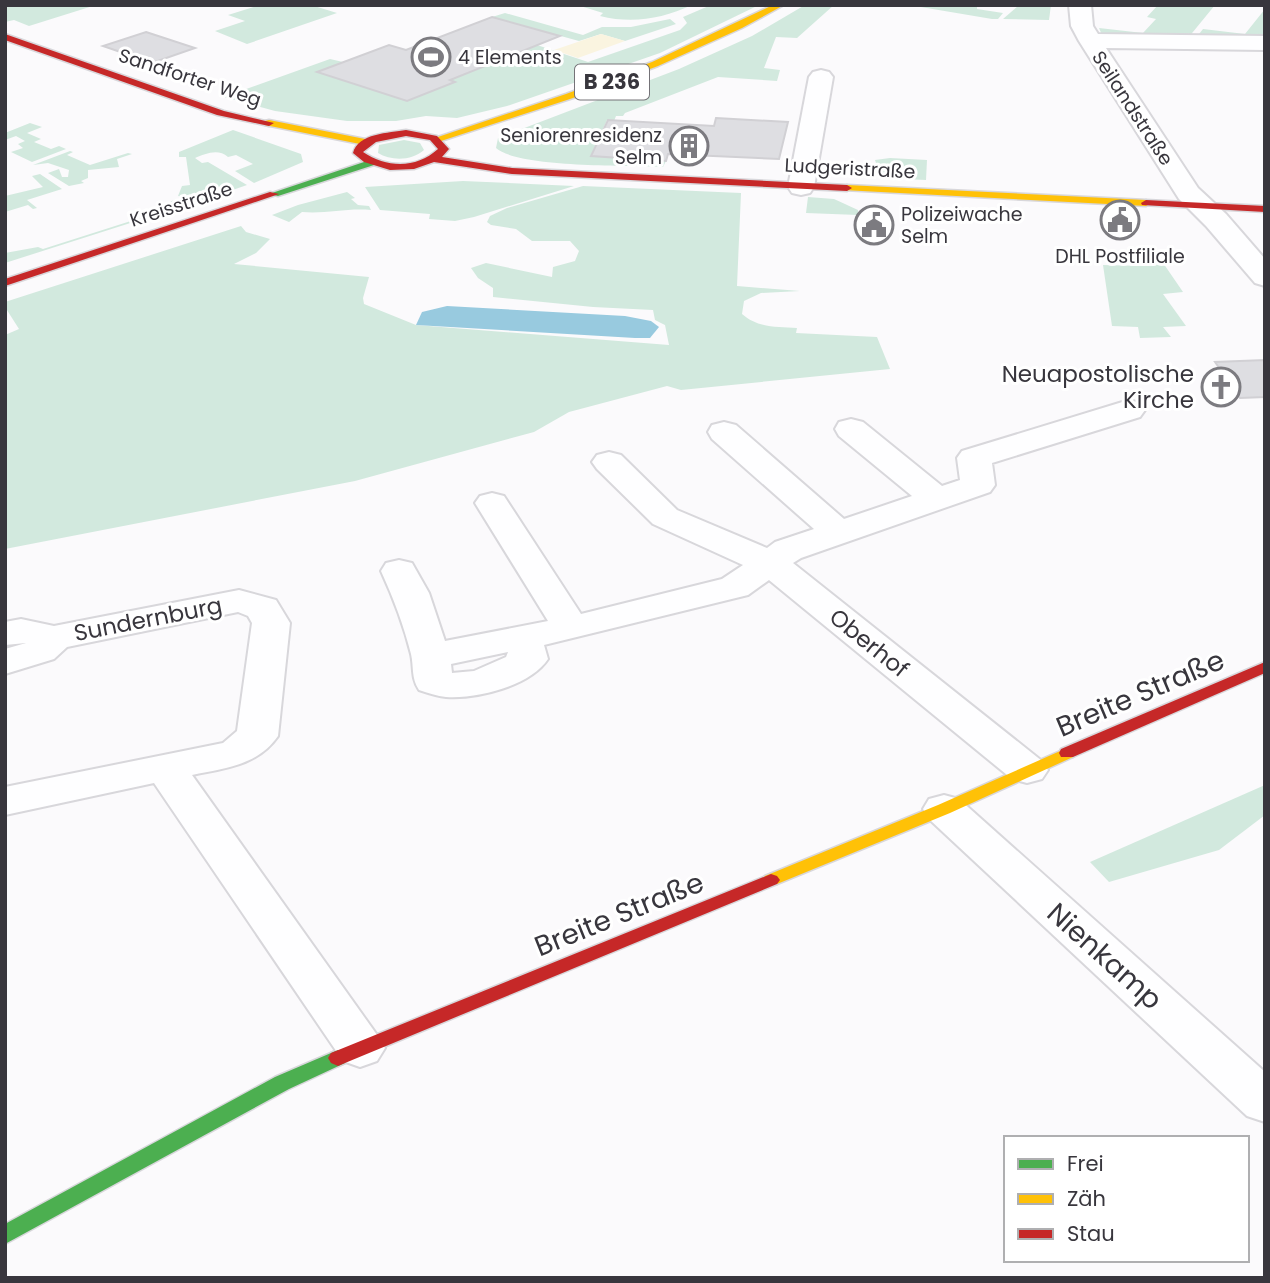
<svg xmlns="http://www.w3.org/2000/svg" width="1270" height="1283" viewBox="0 0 1270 1283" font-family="Poppins,sans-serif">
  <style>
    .green { fill: #d2e9de }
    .sand { fill: #faf4e0 }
    .water { fill: #98cadf }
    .building { fill: #dedee2; stroke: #d1d0d4; stroke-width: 2 }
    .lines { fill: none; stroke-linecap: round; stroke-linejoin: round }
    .street-casing { stroke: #d8d7db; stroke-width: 4 }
    .fast-casing { stroke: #d8d7db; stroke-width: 3 }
    .slow-casing { stroke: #d8d7db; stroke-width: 3 }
    .jam-casing { stroke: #d8d7db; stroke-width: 3 }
    .street { fill: #fefeff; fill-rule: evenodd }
    .fast { fill: #4caf50; fill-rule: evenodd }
    .slow { fill: #ffc107; fill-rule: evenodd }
    .jam { fill: #c62828; fill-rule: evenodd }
    .labels { text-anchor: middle; stroke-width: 6; stroke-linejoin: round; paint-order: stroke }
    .far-poi-label { font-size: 19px; fill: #38363d; stroke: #fff; text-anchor: start }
    .far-street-label { font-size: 19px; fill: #38363d; stroke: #fff }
    .shield { fill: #fff; stroke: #747277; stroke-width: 2 }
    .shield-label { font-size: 21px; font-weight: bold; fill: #38363d }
    .poi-label { font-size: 23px; fill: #38363d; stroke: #fff; text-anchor: end }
    .street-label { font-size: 23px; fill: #38363d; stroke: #fff }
    .near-street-label { font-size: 28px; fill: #38363d; stroke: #fff }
  </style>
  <rect width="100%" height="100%" fill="#fbfafc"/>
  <g class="green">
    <path d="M5,5H96L29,26L14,20L5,22Z"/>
    <path d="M311,5L337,13L247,44L215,31L245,21L228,15L257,6Z"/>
    <path d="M577,5H692C662,19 632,24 600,16L603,13Z"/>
    <path d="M711,5H759L660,53L507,106L457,118L426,116L396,121H347L275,111L224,97L330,59L343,62L318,72L407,101L454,82L450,80L537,45L588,62L680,30L687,23L683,17Z"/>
    <path d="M805,5H834L797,38L776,37L764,68L780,70L777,81L718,77L625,113L623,116H616L614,121L607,120L591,155L666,161L663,167C629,165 518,168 496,148L498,138L679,69L752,36Z"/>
    <path d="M909,5H977V9L1003,13L998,19H992Z"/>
    <path d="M1019,5H1051L1049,20L1003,19Z"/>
    <path d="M1158,5H1215L1188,38L1102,35L1099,28L1143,33L1156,19L1147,17Z"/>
    <path d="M1265,9V34L1262,35L1264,39L1196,38L1203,29L1245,34Z"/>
    <path d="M505,13L583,35L602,27H631L670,19L676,24L625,41L601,34L579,41L492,17Z"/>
    <path d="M30,123L42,127L27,133L41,139L34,142L51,149L59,146L66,149L32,162L11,152L23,148L18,144L25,141L16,136L5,140V133Z"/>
    <path d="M233,130L301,154L303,162L254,183L235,171L253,164L236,155L228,157C218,148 205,154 195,158L202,163L208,162L247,185L201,201L178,196L182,186L190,185L186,157H179V152Z"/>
    <path d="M404,140L420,143L424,150C412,161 391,161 378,153L379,145Z"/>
    <path d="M70,151L73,152L67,155L90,165L128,153L132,154L117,159L119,167L88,170V178L81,181L84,183L69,186L48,173L59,169L62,177H68L69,170L48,163L33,165Z"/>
    <path d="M890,158L927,160L926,180L881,178L875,160Z"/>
    <path d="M40,174L62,189L27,200L37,208L33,209L28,205L5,212V196L43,187L32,176Z"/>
    <path d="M463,181L574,186L474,217L455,221L429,219L430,214L380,210L365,187Z"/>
    <path d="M583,186L741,193L737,286L800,291L761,293L744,301L742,314C758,328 777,327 797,328L796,333L877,337L890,369L681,390L667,386L569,412L534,432L355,481L5,549V335L19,329L5,307V302L241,226L246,232L270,239L256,253L234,264L369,277L363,298L364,304L416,325L669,345L665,325L655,320L653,310L593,307L493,297V288L478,278L471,268L486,263L552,277L553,267L575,261L579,251L570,241H532L516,229L491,225L487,222L490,216L507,208Z"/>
    <path d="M347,192L355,198L351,199L358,205L369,206L371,210C346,208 326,214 302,212L289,222L272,215L298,205Z"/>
    <path d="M808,197L834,199L858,210V215L806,213Z"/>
    <path d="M176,199L193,203L5,263V253L38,247L43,249L159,212L156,209Z"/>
    <path d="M1143,257H1159L1183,292L1163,294L1186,326L1163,327L1171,337L1140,338L1138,327L1112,326L1103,265L1143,266Z"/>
    <path d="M1265,785V815L1219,850L1109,882L1090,862Z"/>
  </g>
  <path class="sand" d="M601,34L625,41L578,58L554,50Z"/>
  <path class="water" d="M447,306L625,316L651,321L659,327L650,338H635L416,325L422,312Z"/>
  <g class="building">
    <path d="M492,17L560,36L450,80L455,82L407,101L317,72L389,45L406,50Z"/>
    <path d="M146,32L195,48L152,63L103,46Z"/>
    <path d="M716,118L788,122L779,159L668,154L666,161L591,156L608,120L714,126Z"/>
    <path d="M1265,360V397L1240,398L1215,362Z"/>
  </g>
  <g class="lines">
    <defs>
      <g id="street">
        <path d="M1069,5H1091L1093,26L1098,34L1265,36V50L1106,48L1198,188L1226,214L1265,259V286L1255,283L1206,226L1179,199L1079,41L1071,26Z"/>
        <path d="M821,70L829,72L833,77L814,187L810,193L801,195L792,193L788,187L809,77L813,72Z"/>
        <path d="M1129,400L1140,403L1145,410L1140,417L992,463L995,485L990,492L801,558L793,563L1042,761L1048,770L1042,779L1027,783L1012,779L769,580L748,595L544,645L548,659C530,686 478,699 446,697C437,696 428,693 419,690C411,678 414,667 411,654C404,626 393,597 381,571L386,563L399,560L412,563L429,593L445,641L548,621L475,503L480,496L492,493L504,496L581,614L722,579L743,565L653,524L597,469L592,462L597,455L609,452L621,455L677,510L767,548L775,542L814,529L712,439L708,432L712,425L724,422L736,425L844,519L912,496L839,436L835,429L839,422L851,419L863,422L942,486L960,480L957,458L962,451ZM508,652L506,657L474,671L452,673L451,664Z"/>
        <path d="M239,590L276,600L290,623L278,736C257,766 225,768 192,775L377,1035L385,1048L377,1061L360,1067L343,1061L154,783L5,815V787L223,743L237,731L252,623L248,616L238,612L67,647L54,659L5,674V649L26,643L5,645V622L21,619L54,626Z"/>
        <path d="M944,795L959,799L1265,1072V1122L1247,1116L929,819L923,809L929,799Z"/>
      </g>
      <g id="fast">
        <path d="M370,160L374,161V165L278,196L269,194Z"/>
        <path d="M338,1050L345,1053L348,1058L345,1063L289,1089L5,1244V1224L275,1077Z"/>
      </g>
      <g id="slow">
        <path d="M773,5H784L742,28L658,66L573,98L441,141L432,139L566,94L652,62Z"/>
        <path d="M269,120L365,139L370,142L365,145L265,125V121Z"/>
        <path d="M847,185L1146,200L1151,203L1146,206L843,190L842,188Z"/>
        <path d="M1067,748L1073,749L1075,753L1073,757L950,813L777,884H765L762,880L765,876L938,805Z"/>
      </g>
      <g id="jam">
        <path d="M5,34L224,111L274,123L269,126L217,115L5,40Z"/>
        <path d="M406,130L437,136L449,149L442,157L512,168L847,185L852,188L847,191L512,174L434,162L414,169L390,170L364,162L353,153C358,133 389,133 406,130ZM406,136L430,140L438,149C416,169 387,168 363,152L376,142Z"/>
        <path d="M270,192L279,194L5,286V279Z"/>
        <path d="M1146,200L1265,206V212L1142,205L1141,203Z"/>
        <path d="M1265,662V673L1073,757H1061L1059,753L1061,749Z"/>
        <path d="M771,874L777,876L780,880L777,884L345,1063L338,1066L331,1063L328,1058L331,1053Z"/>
      </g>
    </defs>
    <use href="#street" class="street-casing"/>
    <use href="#fast" class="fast-casing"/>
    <use href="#slow" class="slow-casing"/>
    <use href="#jam" class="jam-casing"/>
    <use href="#street" class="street"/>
    <use href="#fast" class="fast"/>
    <use href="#slow" class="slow"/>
    <use href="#jam" class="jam"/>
  </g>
  <defs>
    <symbol id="stadium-ring" viewBox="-11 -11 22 22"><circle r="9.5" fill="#fff" stroke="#7c7b80" stroke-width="1.5"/><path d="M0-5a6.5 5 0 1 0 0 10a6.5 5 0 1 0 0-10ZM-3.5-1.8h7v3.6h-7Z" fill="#7c7b80"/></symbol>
    <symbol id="building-ring" viewBox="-11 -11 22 22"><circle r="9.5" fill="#fff" stroke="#7c7b80" stroke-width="1.5"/><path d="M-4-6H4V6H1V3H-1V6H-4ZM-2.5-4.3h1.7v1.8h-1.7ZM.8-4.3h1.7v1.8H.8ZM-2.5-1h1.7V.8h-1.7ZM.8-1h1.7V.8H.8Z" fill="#7c7b80"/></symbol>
    <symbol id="civic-ring" viewBox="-11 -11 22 22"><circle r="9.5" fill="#fff" stroke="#7c7b80" stroke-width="1.5"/><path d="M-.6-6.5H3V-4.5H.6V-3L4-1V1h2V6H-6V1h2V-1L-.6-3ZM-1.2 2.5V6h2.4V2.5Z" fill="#7c7b80"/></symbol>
    <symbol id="church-ring" viewBox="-11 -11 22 22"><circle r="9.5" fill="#fff" stroke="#7c7b80" stroke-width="1.5"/><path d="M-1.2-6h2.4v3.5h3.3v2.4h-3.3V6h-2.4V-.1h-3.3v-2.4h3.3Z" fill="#7c7b80"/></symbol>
  </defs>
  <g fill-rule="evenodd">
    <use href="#stadium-ring" x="409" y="35" width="44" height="44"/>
    <use href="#building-ring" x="667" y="124" width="44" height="44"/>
    <use href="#civic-ring" x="1098" y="198" width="44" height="44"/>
    <use href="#civic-ring" x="852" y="203" width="44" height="44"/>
    <use href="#church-ring" x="1199" y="365" width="44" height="44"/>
  </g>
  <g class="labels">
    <g class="far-poi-label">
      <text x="458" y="64">4 Elements</text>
      <text x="662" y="142" text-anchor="end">Seniorenresidenz<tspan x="662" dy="22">Selm</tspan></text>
      <text x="901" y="221">Polizeiwache<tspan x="901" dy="22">Selm</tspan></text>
      <text x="1120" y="263" text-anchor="middle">DHL Postfiliale</text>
    </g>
    <g class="far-street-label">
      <text transform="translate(190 77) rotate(18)" y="7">Sandforter Weg</text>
      <text transform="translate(1133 108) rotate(57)" y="7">Seilandstraße</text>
      <text transform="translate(850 168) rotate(3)" y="7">Ludgeristraße</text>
      <text transform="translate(181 204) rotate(-18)" y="7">Kreisstraße</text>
    </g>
    <rect class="shield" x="575" y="64.5" width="74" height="35" rx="5"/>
    <g class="shield-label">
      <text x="612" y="89">B 236</text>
    </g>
    <g class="poi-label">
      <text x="1194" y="382">Neuapostolische<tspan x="1194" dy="26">Kirche</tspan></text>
    </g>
    <g class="street-label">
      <text transform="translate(148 619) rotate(-11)" y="8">Sundernburg</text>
      <text transform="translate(869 643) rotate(39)" y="8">Oberhof</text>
    </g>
    <g class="near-street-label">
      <text transform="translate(1140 693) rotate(-23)" y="10">Breite Straße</text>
      <text transform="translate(619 914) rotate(-22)" y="10">Breite Straße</text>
      <text transform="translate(1105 956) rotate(42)" y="10">Nienkamp</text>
    </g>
  </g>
  <rect width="1270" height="1283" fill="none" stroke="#38363d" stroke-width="14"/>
  <rect x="1004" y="1136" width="245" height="126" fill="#ffffff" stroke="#afafb1" stroke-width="2"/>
  <rect x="1018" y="1159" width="35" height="10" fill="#4caf50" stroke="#afafb1" stroke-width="2"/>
  <text x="1067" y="1171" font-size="21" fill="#38363d">Frei</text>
  <rect x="1018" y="1194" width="35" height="10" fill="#ffc107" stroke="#afafb1" stroke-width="2"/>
  <text x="1067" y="1206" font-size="21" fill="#38363d">Zäh</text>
  <rect x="1018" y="1229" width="35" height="10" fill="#c62828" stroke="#afafb1" stroke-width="2"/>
  <text x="1067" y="1241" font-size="21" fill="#38363d">Stau</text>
</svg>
